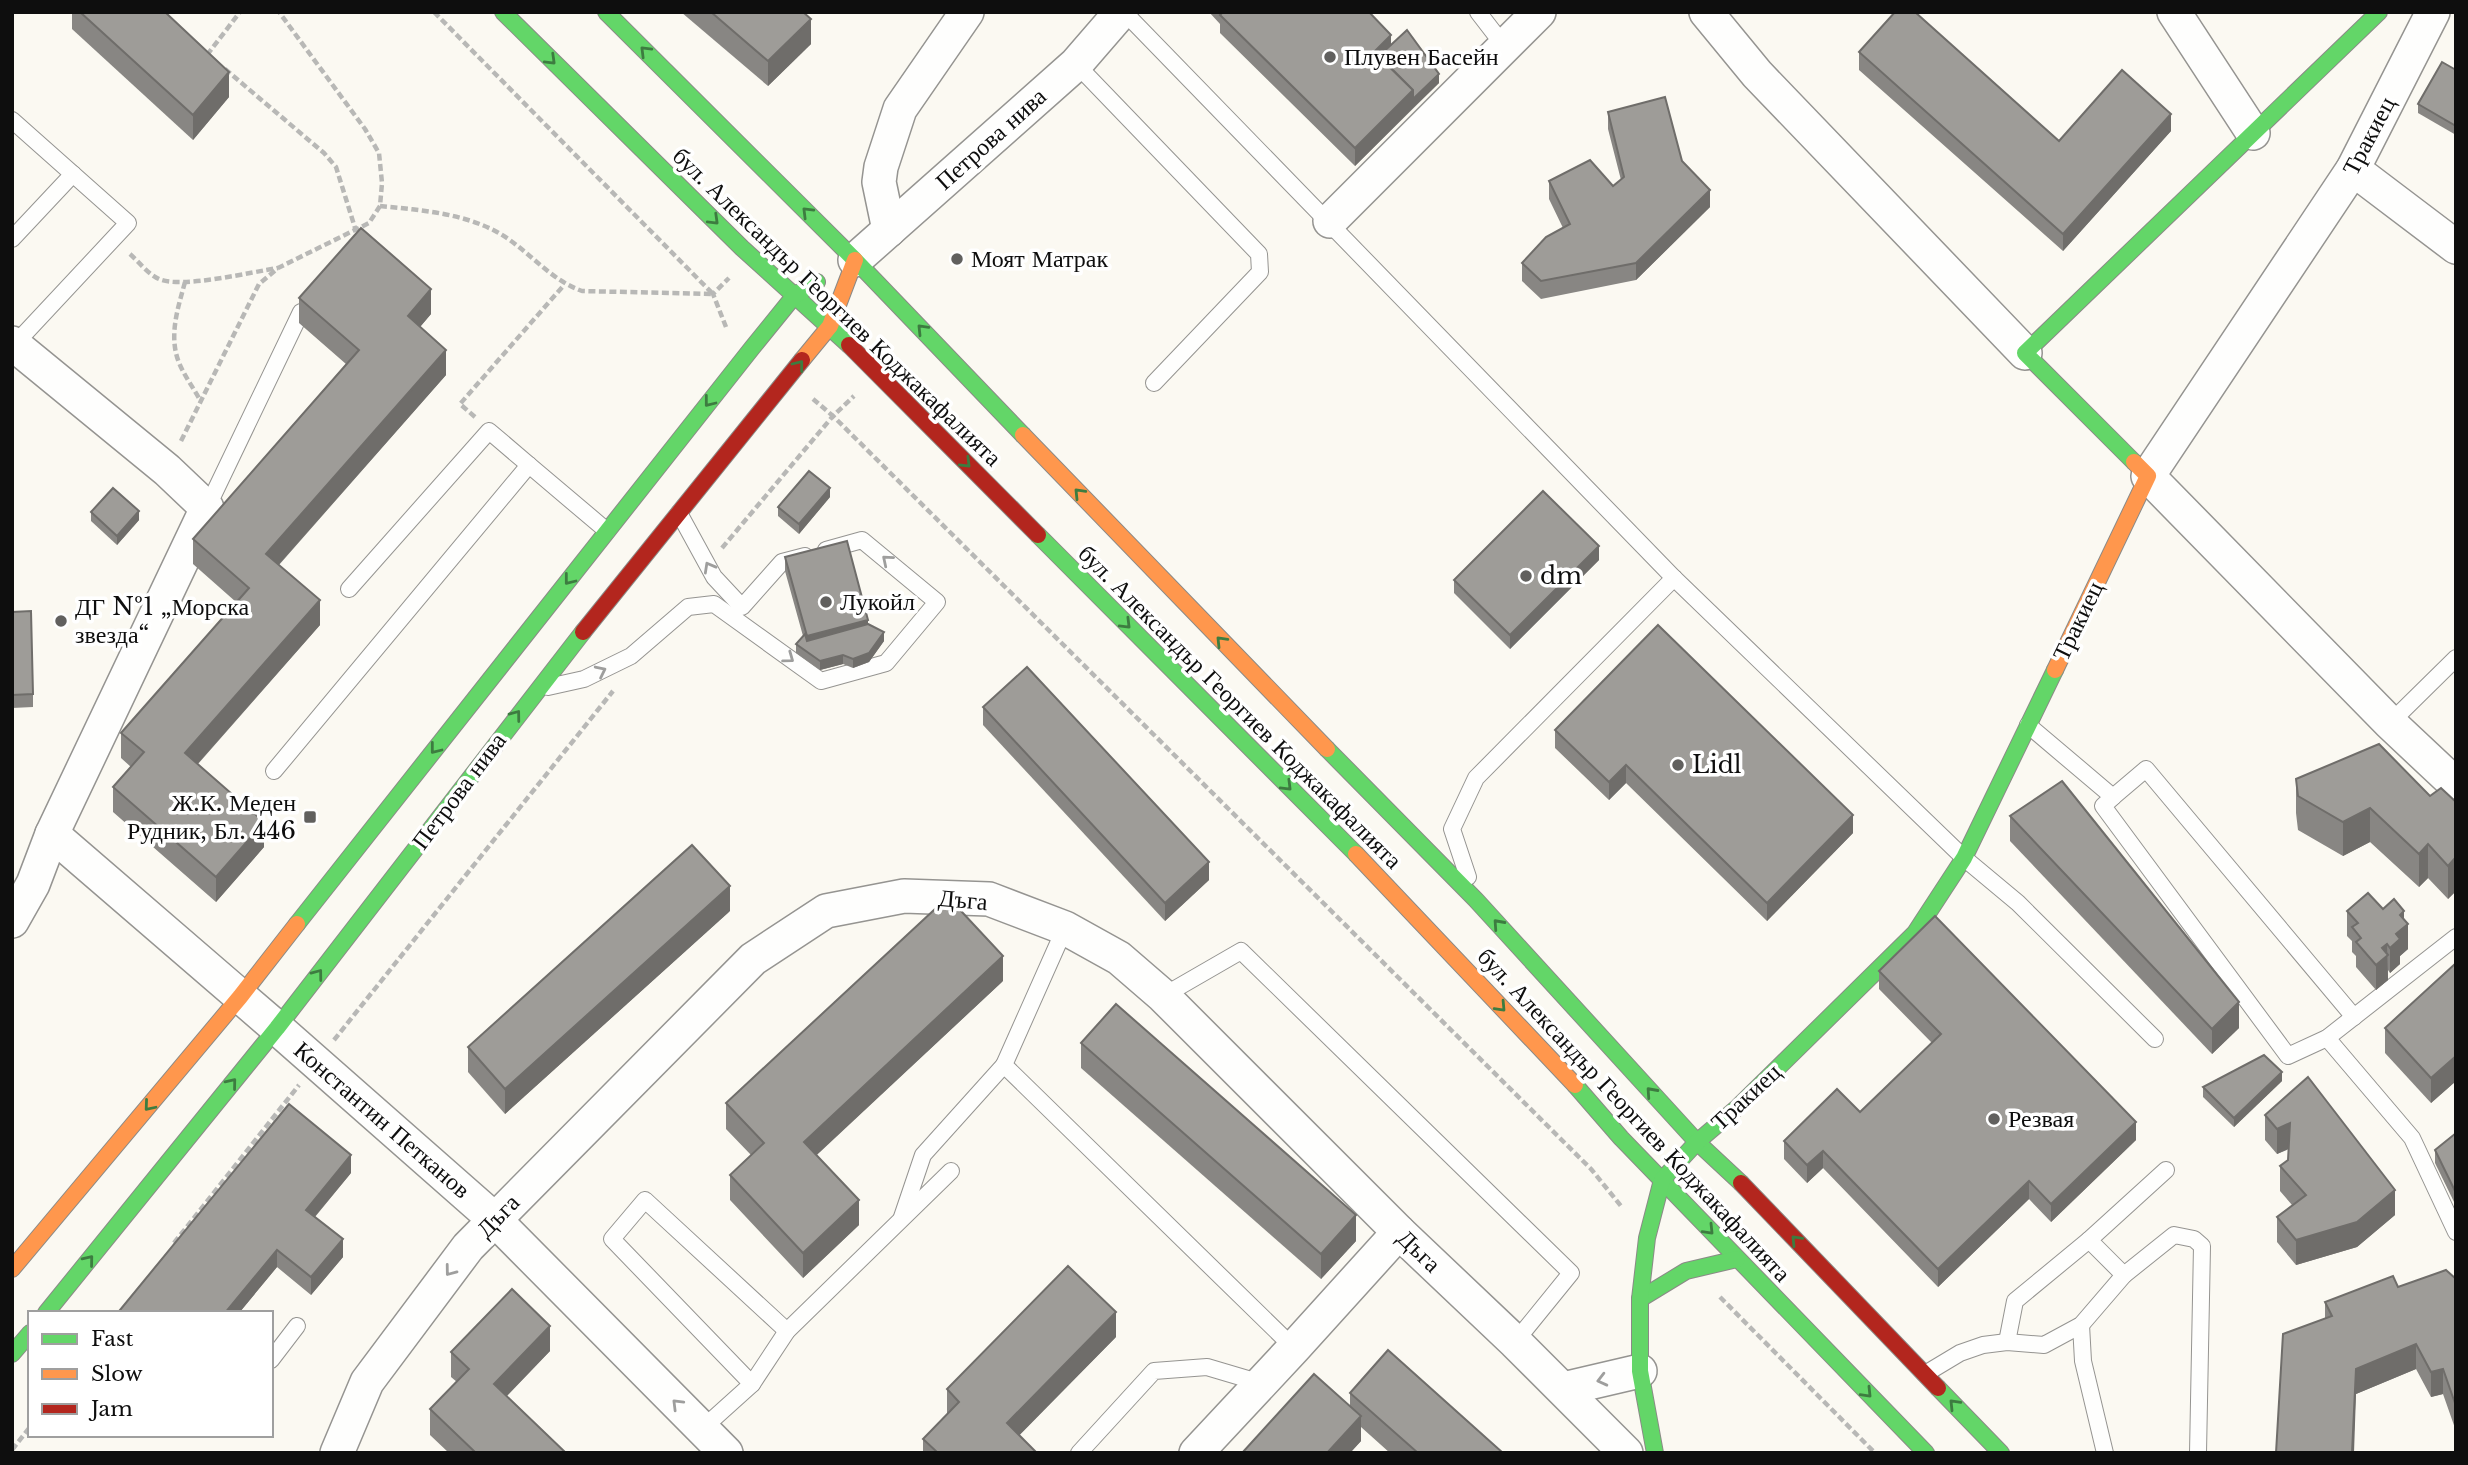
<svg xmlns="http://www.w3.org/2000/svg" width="2468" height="1465" viewBox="0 0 2468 1465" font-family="'Libre Baskerville',serif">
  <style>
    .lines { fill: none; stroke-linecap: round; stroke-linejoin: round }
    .lane-casing { stroke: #959491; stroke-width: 18 }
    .street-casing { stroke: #959491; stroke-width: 36 }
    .fast-casing { stroke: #8b8a87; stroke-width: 18 }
    .slow-casing { stroke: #8b8a87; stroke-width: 18 }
    .jam-casing { stroke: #8b8a87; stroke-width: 18 }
    .path { stroke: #b8b8b6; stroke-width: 4.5; stroke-dasharray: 7 3.5; stroke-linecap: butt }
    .lane { stroke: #fefefd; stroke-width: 16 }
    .street { stroke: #fefefd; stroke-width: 33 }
    .fast { stroke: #63d668; stroke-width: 16 }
    .slow { stroke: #ff974d; stroke-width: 16 }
    .jam { stroke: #b3261e; stroke-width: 16 }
    .wall { fill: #888683 }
    .shaded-wall { fill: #6f6d6a }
    .building { fill: #9e9c98; stroke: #6f6d6a; stroke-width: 2 }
    .oneway { stroke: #3d7c40 }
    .oneway2 { stroke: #9e9e9d }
    .poi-dot { fill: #61605e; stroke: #fff; stroke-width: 2.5 }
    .labels { text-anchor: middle; stroke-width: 7; stroke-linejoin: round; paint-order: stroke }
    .poi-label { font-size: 24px; fill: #0e0e0e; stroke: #fff; text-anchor: start }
    .street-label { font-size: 24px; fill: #0e0e0e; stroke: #fff }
  </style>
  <rect width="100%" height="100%" fill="#fbf9f2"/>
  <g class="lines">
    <defs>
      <g id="lane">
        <path d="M1124,12L1674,578L1964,858L2018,903L2155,1039"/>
        <path d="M1478,12L1505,47"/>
        <path d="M1076,64L1259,254L1260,272L1154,383"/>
        <path d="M12,120L128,223L14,345"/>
        <path d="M12,239L73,174"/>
        <path d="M207,508L301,312"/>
        <path d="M679,513L714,577L742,607L782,562L805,556"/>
        <path d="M349,589L489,431L529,465"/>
        <path d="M548,687L584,679L631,656L688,607L714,604L821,681L886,663L937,602L862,540L826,550"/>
        <path d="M2390,723L2456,658"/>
        <path d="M2028,725L2113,797L2103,806L2288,1056L2327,1038L2456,937"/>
        <path d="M274,771L529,465L607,531"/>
        <path d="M2113,797L2146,769L2354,1017"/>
        <path d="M1468,877L1452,829L1476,778L1674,578"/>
        <path d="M1065,928L1004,1065L1294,1348"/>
        <path d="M1163,996L1241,951L1571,1273L1515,1342"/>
        <path d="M2327,1038L2412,1138L2456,1232"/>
        <path d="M2166,1170L2089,1240L2124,1275L2174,1235L2194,1239L2202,1246L2198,1453"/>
        <path d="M902,1217L923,1155L1004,1065"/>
        <path d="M2081,1325L2083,1361L2105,1453"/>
        <path d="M2007,1342L2015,1301L2089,1240"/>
        <path d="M271,1360L297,1326"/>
        <path d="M1925,1374L1960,1353L1983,1345L2007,1342L2044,1345L2081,1325L2124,1275"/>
        <path d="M752,1384L612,1239L645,1200L787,1331"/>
        <path d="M702,1429L752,1384L787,1331L951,1171"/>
        <path d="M1079,1453L1154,1371L1207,1367L1261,1383"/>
      </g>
      <g id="street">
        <path d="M1706,12L1757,74L2025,353"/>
        <path d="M2174,12L2253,133"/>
        <path d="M2433,12L2353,169L2148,476L2390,723L2456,785"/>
        <path d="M2353,169L2456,247"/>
        <path d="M1330,221L1539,12"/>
        <path d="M889,230L879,182L881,167L900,109L967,12"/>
        <path d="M855,260L1076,64L1121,12"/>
        <path d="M12,343L167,470L207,508L52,834L33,884L12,921"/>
        <path d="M52,834L277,1028L494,1219L726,1453"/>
        <path d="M1563,1389L1640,1371"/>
        <path d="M337,1453L367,1382L468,1247L753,959L826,911L904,896L989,899L1065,928L1119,958L1163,996L1399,1232L1515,1342L1626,1453"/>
        <path d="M1196,1453L1294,1348L1399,1232"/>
      </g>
      <g id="fast">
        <path d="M503,12L742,248L849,345"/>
        <path d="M606,12L855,260L1023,435"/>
        <path d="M2134,462L2025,353L2379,12"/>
        <path d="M1038,535L1356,854"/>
        <path d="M1327,749L1476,900L1697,1142L1741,1183"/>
        <path d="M297,924L752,348L795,295L817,282"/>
        <path d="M1575,1085L1621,1138L1926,1453"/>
        <path d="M1640,1299L1686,1271L1737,1259"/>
        <path d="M46,1313L277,1028L583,632"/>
        <path d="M12,1354L30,1333"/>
        <path d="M1938,1388L2001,1453"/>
        <path d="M1655,1453L1640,1371V1299L1647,1238L1662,1180L1697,1142L1738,1107L1915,933L1964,858L2055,670"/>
      </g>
      <g id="slow">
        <path d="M802,360L830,326L855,260"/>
        <path d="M1023,435L1327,749"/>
        <path d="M2055,670L2148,476L2134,462"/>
        <path d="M1356,854L1575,1085"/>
        <path d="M12,1269L240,997L297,924"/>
      </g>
      <g id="jam">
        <path d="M849,345L1038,535"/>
        <path d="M583,632L802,360"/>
        <path d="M1741,1183L1938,1388"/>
      </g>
    </defs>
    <use href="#lane" class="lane-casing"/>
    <use href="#street" class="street-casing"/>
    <use href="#fast" class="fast-casing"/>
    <use href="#slow" class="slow-casing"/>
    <use href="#jam" class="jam-casing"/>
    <g class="path">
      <path d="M434,12L713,294"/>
      <path d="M207,55L240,12"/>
      <path d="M225,69L324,153L336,167L356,231"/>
      <path d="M380,206C420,210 462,213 497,232C528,249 548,279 582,291L713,294"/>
      <path d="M130,254C139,262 148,274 159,279C181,289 251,272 278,268"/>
      <path d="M185,282C178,308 169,334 178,360C183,374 193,387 200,400"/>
      <path d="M726,327L713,294L729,278"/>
      <path d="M813,399L833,416L854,396"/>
      <path d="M475,417L460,404L564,285"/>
      <path d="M181,441L259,284L278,268L369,223L380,206L382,183L379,153L365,129L279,12"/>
      <path d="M722,548L833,416L1591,1169L1621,1206"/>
      <path d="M334,1040L613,691"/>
      <path d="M174,1243L299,1085"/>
      <path d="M1720,1297L1875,1453"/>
      <path d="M12,1450L30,1427"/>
    </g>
    <use href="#lane" class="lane"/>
    <use href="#street" class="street"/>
    <use href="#fast" class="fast"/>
    <use href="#slow" class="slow"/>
    <use href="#jam" class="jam"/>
  </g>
  <g class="wall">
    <path d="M72,12H165L229,97L193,140L72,29Z"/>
    <path d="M681,12H803L811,44L768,86Z"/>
    <path d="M1209,12H1369L1391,44L1439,83L1355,166L1220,33V24Z"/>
    <path d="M1859,52L2059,141L2171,131L2063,251L1859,70Z"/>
    <path d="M2456,70V135L2418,113V104Z"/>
    <path d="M1608,112L1682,161L1710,207L1636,280L1541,299L1522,281V263L1563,228L1549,199V181L1613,186L1621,180L1608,129Z"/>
    <path d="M299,298L431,314L420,327L446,375L279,565L320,625L198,764L264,847L216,902L113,812V787L131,767L121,758V733L236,602L193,564V539L346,364L299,323Z"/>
    <path d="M830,497L799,534L778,516V507Z"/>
    <path d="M91,512L139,520L117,545L91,521Z"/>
    <path d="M785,557L868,624L884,641L869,662L853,668L843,664L820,670L796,653V644L803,636L785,571Z"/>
    <path d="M1599,560L1510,649L1454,593V580Z"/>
    <path d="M12,612L33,694V707L12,708Z"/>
    <path d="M983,707L1209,880L1165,921L983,725Z"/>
    <path d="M1555,730L1853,833L1767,921L1626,783L1609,800L1555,748Z"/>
    <path d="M2296,779L2430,796L2456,802V891L2448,899L2428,878L2419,887L2370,842L2343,856L2298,830L2296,813Z"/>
    <path d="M2010,816L2239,1028L2212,1054L2010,841Z"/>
    <path d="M2383,909L2404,919L2408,949L2400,956V964L2390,973L2388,970V980L2376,990L2356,967V956L2352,952V941L2347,936V911Z"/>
    <path d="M730,911L505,1114L468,1072V1047Z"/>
    <path d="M2456,963V1081L2431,1103L2385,1053V1028Z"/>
    <path d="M1879,971L2136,1140L2051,1222L2029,1199L1938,1287L1823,1168L1807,1183L1784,1159V1141L1860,1112L1932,1043L1879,989Z"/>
    <path d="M1003,981L816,1155L859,1225L803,1278L730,1200V1175L751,1155L726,1129V1103Z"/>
    <path d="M1081,1043L1356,1241L1321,1279L1081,1068Z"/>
    <path d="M2282,1081L2234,1127L2203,1097V1087Z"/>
    <path d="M2265,1115L2395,1215L2357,1247L2296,1265L2277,1242V1217L2292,1205L2280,1191V1166L2288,1160L2289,1149L2277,1154L2265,1140Z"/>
    <path d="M2456,1133V1206L2435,1163V1150Z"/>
    <path d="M351,1173L315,1217L343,1257L311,1295L277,1267L239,1313H120V1310Z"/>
    <path d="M2456,1279V1431L2443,1394L2431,1397L2416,1369L2356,1394L2325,1318V1302L2398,1287Z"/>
    <path d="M1116,1337L1019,1435L1037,1453H923V1439L947,1415V1389Z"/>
    <path d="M550,1351L507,1396L566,1453H449L430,1435V1409L457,1382L451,1377V1352Z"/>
    <path d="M1350,1393L1503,1453H1390L1361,1427V1441L1350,1453H1242L1350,1406Z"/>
  </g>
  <g class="shaded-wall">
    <path d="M811,19V44L768,86V61Z"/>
    <path d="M1391,35V52L1379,65L1374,52Z"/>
    <path d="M229,72V97L193,140V115Z"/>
    <path d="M1439,74V83L1413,108V99Z"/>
    <path d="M1413,90V108L1355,166V148Z"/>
    <path d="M2171,114V131L2063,251V234Z"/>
    <path d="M1710,190V207L1636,280V263Z"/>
    <path d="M431,289V314L408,341V316Z"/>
    <path d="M446,350V375L266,579V554Z"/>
    <path d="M830,488V497L799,534V524Z"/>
    <path d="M139,511V520L117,545V536Z"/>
    <path d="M1599,546V560L1510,649V635Z"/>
    <path d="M320,600V625L185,778V753Z"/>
    <path d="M868,620V633L807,650V636Z"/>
    <path d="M884,632V641L869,662L853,668V659Z"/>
    <path d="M843,655V664L820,670V661Z"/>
    <path d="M1626,765V783L1609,800V782Z"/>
    <path d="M2370,808V842L2343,856V822Z"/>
    <path d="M1853,815V833L1767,921V903Z"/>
    <path d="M264,822V847L216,902V877Z"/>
    <path d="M2428,844V878L2419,887V854Z"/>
    <path d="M2456,857V891L2448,899V866Z"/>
    <path d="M1209,862V880L1165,921V903Z"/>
    <path d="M730,886V911L505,1114V1089Z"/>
    <path d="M2404,911V927L2408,924V949L2400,956V964L2390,973V948L2396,934L2400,915Z"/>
    <path d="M2387,944L2388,980L2376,990V965L2382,948Z"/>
    <path d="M1003,956V981L804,1167V1142Z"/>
    <path d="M2239,1002V1028L2212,1054V1029Z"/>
    <path d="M2456,1056V1081L2431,1103V1078Z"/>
    <path d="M2282,1072V1081L2234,1127V1118Z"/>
    <path d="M2136,1122V1140L2051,1222V1204Z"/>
    <path d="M2290,1123V1148L2277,1154V1129Z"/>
    <path d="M1823,1151V1168L1807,1183V1165Z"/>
    <path d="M351,1155V1173L306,1227V1210Z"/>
    <path d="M2029,1181V1199L1938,1287V1269Z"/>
    <path d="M2395,1190V1215L2357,1247L2296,1265V1240Z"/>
    <path d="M859,1200V1225L803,1278V1253Z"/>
    <path d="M1356,1215V1241L1321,1279V1254Z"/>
    <path d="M343,1239V1257L311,1295V1277Z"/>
    <path d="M277,1250V1267L239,1313H225Z"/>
    <path d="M1116,1312V1337L1007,1448V1423Z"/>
    <path d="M550,1326V1351L494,1409V1384Z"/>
    <path d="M2416,1344V1369L2356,1394L2354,1453H2352L2356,1369Z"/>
    <path d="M2443,1369V1394L2431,1397V1372Z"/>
    <path d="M1361,1416V1441L1350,1453H1327Z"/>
  </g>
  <g class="building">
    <path d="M80,12H165L229,72L193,115Z"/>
    <path d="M711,12H803L811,19L768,61Z"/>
    <path d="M1223,12H1369L1391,35L1374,52L1413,90L1355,148L1220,15Z"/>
    <path d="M1895,12H1915L2059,141L2122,70L2171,114L2063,234L1859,52Z"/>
    <path d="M1407,30L1439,74L1413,99V90L1379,56Z"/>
    <path d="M2442,62L2456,70V126L2418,104Z"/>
    <path d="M1665,97L1682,161L1710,190L1636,263L1541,281L1522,263L1546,237L1570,224L1549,181L1590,160L1613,186L1624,177L1608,112Z"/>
    <path d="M361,228L431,289L408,316L446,350L266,554L320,600L185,753L264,822L216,877L113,787L144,752L121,733L249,588L193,539L359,350L299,298Z"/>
    <path d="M809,471L830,488L799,524L778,507Z"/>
    <path d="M113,488L139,511L117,536L91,512Z"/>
    <path d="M1543,491L1599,546L1510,635L1454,580Z"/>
    <path d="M847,541L868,620L807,636L785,557Z"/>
    <path d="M31,611L33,694L12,695V612Z"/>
    <path d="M868,624L884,632L869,653L853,659L843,655L820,661L796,644L805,634L807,641Z"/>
    <path d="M1658,625L1853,815L1767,903L1626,765L1609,782L1555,730Z"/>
    <path d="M1027,667L1209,862L1165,903L983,707Z"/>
    <path d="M2379,744L2430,796L2441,788L2456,802V857L2448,866L2428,844L2419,854L2370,808L2343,822L2298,796L2296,779Z"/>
    <path d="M2062,781L2239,1002L2212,1029L2010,816Z"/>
    <path d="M692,845L730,886L505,1089L468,1047Z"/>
    <path d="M2368,893L2383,909L2394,899L2404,911L2400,915L2408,924L2396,934L2400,939L2390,948L2387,944L2382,948L2388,955L2376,965L2356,942L2361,938L2352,927L2358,923L2347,911Z"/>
    <path d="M948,897L1003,956L804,1142L859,1200L803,1253L730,1175L764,1143L726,1103Z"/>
    <path d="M1935,916L2136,1122L2051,1204L2029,1181L1938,1269L1823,1151L1807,1165L1784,1141L1837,1089L1860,1112L1941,1034L1879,971Z"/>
    <path d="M2456,963V1056L2431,1078L2385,1028Z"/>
    <path d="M1116,1004L1356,1215L1321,1254L1081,1043Z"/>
    <path d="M2264,1055L2282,1072L2234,1118L2203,1087Z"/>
    <path d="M2308,1077L2395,1190L2357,1222L2296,1240L2277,1217L2306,1195L2280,1166L2288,1160L2290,1123L2277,1129L2265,1115Z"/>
    <path d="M289,1104L351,1155L306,1210L343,1239L311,1277L277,1250L225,1313H123L120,1310Z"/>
    <path d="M2456,1133V1193L2435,1150Z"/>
    <path d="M1068,1266L1116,1312L1007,1423L1037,1453H938L923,1439L959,1402L947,1389Z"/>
    <path d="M2446,1270L2456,1279V1406L2443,1369L2431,1372L2416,1344L2356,1369L2352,1453H2276L2283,1334L2332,1316L2325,1302L2393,1276L2398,1287Z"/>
    <path d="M512,1289L550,1326L494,1384L566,1453H476L430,1409L469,1369L451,1352Z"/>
    <path d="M1388,1350L1503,1453H1418L1350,1393Z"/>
    <path d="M1314,1374L1361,1416L1327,1453H1242Z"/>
  </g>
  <defs><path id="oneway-chevron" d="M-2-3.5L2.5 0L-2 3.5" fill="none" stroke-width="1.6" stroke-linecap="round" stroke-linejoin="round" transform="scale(1.75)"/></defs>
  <g class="oneway">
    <use href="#oneway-chevron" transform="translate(645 51) rotate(-135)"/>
    <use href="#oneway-chevron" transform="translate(551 60) rotate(44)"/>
    <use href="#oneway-chevron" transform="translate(807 212) rotate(-135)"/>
    <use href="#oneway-chevron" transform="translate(714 220) rotate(44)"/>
    <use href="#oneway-chevron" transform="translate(922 329) rotate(-134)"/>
    <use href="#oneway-chevron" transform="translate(799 365) rotate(-52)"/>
    <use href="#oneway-chevron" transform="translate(709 402) rotate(128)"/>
    <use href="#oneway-chevron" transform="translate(966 463) rotate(45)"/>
    <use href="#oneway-chevron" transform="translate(1079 493) rotate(-134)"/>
    <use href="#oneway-chevron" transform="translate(569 580) rotate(128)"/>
    <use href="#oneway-chevron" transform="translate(1126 624) rotate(45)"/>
    <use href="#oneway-chevron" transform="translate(1221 641) rotate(-134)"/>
    <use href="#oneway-chevron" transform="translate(516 715) rotate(-53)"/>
    <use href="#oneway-chevron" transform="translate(435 749) rotate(128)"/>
    <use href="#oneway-chevron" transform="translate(1287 786) rotate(45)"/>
    <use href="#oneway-chevron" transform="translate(1498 924) rotate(-132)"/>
    <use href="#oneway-chevron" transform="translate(318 974) rotate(-53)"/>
    <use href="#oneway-chevron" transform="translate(1501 1007) rotate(47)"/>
    <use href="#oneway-chevron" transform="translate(232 1083) rotate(-51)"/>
    <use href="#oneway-chevron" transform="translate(1651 1092) rotate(-132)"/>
    <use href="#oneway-chevron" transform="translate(149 1106) rotate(130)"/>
    <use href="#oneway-chevron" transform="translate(1709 1230) rotate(46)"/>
    <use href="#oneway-chevron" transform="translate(1796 1240) rotate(-134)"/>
    <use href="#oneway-chevron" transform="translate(89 1260) rotate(-51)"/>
    <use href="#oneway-chevron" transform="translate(1867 1393) rotate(46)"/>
    <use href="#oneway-chevron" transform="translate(1954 1404) rotate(-134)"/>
  </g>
  <g class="oneway2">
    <use href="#oneway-chevron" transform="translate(887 560) rotate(-140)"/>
    <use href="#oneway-chevron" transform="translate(709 567) rotate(-119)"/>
    <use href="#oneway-chevron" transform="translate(789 658) rotate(36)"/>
    <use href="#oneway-chevron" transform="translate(601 671) rotate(-26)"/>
    <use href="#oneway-chevron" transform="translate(450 1271) rotate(127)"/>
    <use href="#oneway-chevron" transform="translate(1602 1380) rotate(166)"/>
    <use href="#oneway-chevron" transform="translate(677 1404) rotate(-135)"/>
  </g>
  <g class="poi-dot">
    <circle cx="1330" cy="57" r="7"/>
    <circle cx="957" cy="259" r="7"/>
    <circle cx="1526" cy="576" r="7"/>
    <circle cx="826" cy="602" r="7"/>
    <circle cx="61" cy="621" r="7"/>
    <circle cx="1678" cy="765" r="7"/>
    <rect x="303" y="810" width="14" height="14" rx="3.5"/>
    <circle cx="1994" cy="1119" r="7"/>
  </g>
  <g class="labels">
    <g class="poi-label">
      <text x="1344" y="65">Плувен Басейн</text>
      <text x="971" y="267">Моят Матрак</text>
      <text x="1540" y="584">dm</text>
      <text x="840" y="610">Лукойл</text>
      <text x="75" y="615">ДГ №1 „Морска<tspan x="75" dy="28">звезда“</tspan></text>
      <text x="1692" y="773">Lidl</text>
      <text x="296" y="811" text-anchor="end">Ж.К. Меден<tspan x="296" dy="28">Рудник, Бл. 446</tspan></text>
      <text x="2008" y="1127">Резвая</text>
    </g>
    <g class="street-label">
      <text transform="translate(2369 136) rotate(-62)" y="8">Тракиец</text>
      <text transform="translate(991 139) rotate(-42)" y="8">Петрова нива</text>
      <text transform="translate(837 307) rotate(44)" y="8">бул. Александър Георгиев Коджакафалията</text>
      <text transform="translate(2078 621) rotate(-64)" y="8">Тракиец</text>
      <text transform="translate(1240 707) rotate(45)" y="8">бул. Александър Георгиев Коджакафалията</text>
      <text transform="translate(459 791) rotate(-53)" y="8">Петрова нива</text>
      <text transform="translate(963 900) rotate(5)" y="8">Дъга</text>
      <text transform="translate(1746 1097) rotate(-43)" y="8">Тракиец</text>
      <text transform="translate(1634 1115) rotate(47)" y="8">бул. Александър Георгиев Коджакафалията</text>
      <text transform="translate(382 1120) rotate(41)" y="8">Константин Петканов</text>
      <text transform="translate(498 1216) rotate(-46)" y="8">Дъга</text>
      <text transform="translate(1419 1251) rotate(44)" y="8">Дъга</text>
    </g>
  </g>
  <rect width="2468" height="1465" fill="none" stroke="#0e0e0e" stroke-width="28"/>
  <rect x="28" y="1311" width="245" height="126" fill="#ffffff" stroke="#9f9f9f" stroke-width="2"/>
  <rect x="42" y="1334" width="35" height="10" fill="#63d668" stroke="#9f9f9f" stroke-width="2"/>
  <text x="91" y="1346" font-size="21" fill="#0e0e0e">Fast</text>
  <rect x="42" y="1369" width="35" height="10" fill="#ff974d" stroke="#9f9f9f" stroke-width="2"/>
  <text x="91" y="1381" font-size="21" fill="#0e0e0e">Slow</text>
  <rect x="42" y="1404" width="35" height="10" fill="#b3261e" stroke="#9f9f9f" stroke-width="2"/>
  <text x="91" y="1416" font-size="21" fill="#0e0e0e">Jam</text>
</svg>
